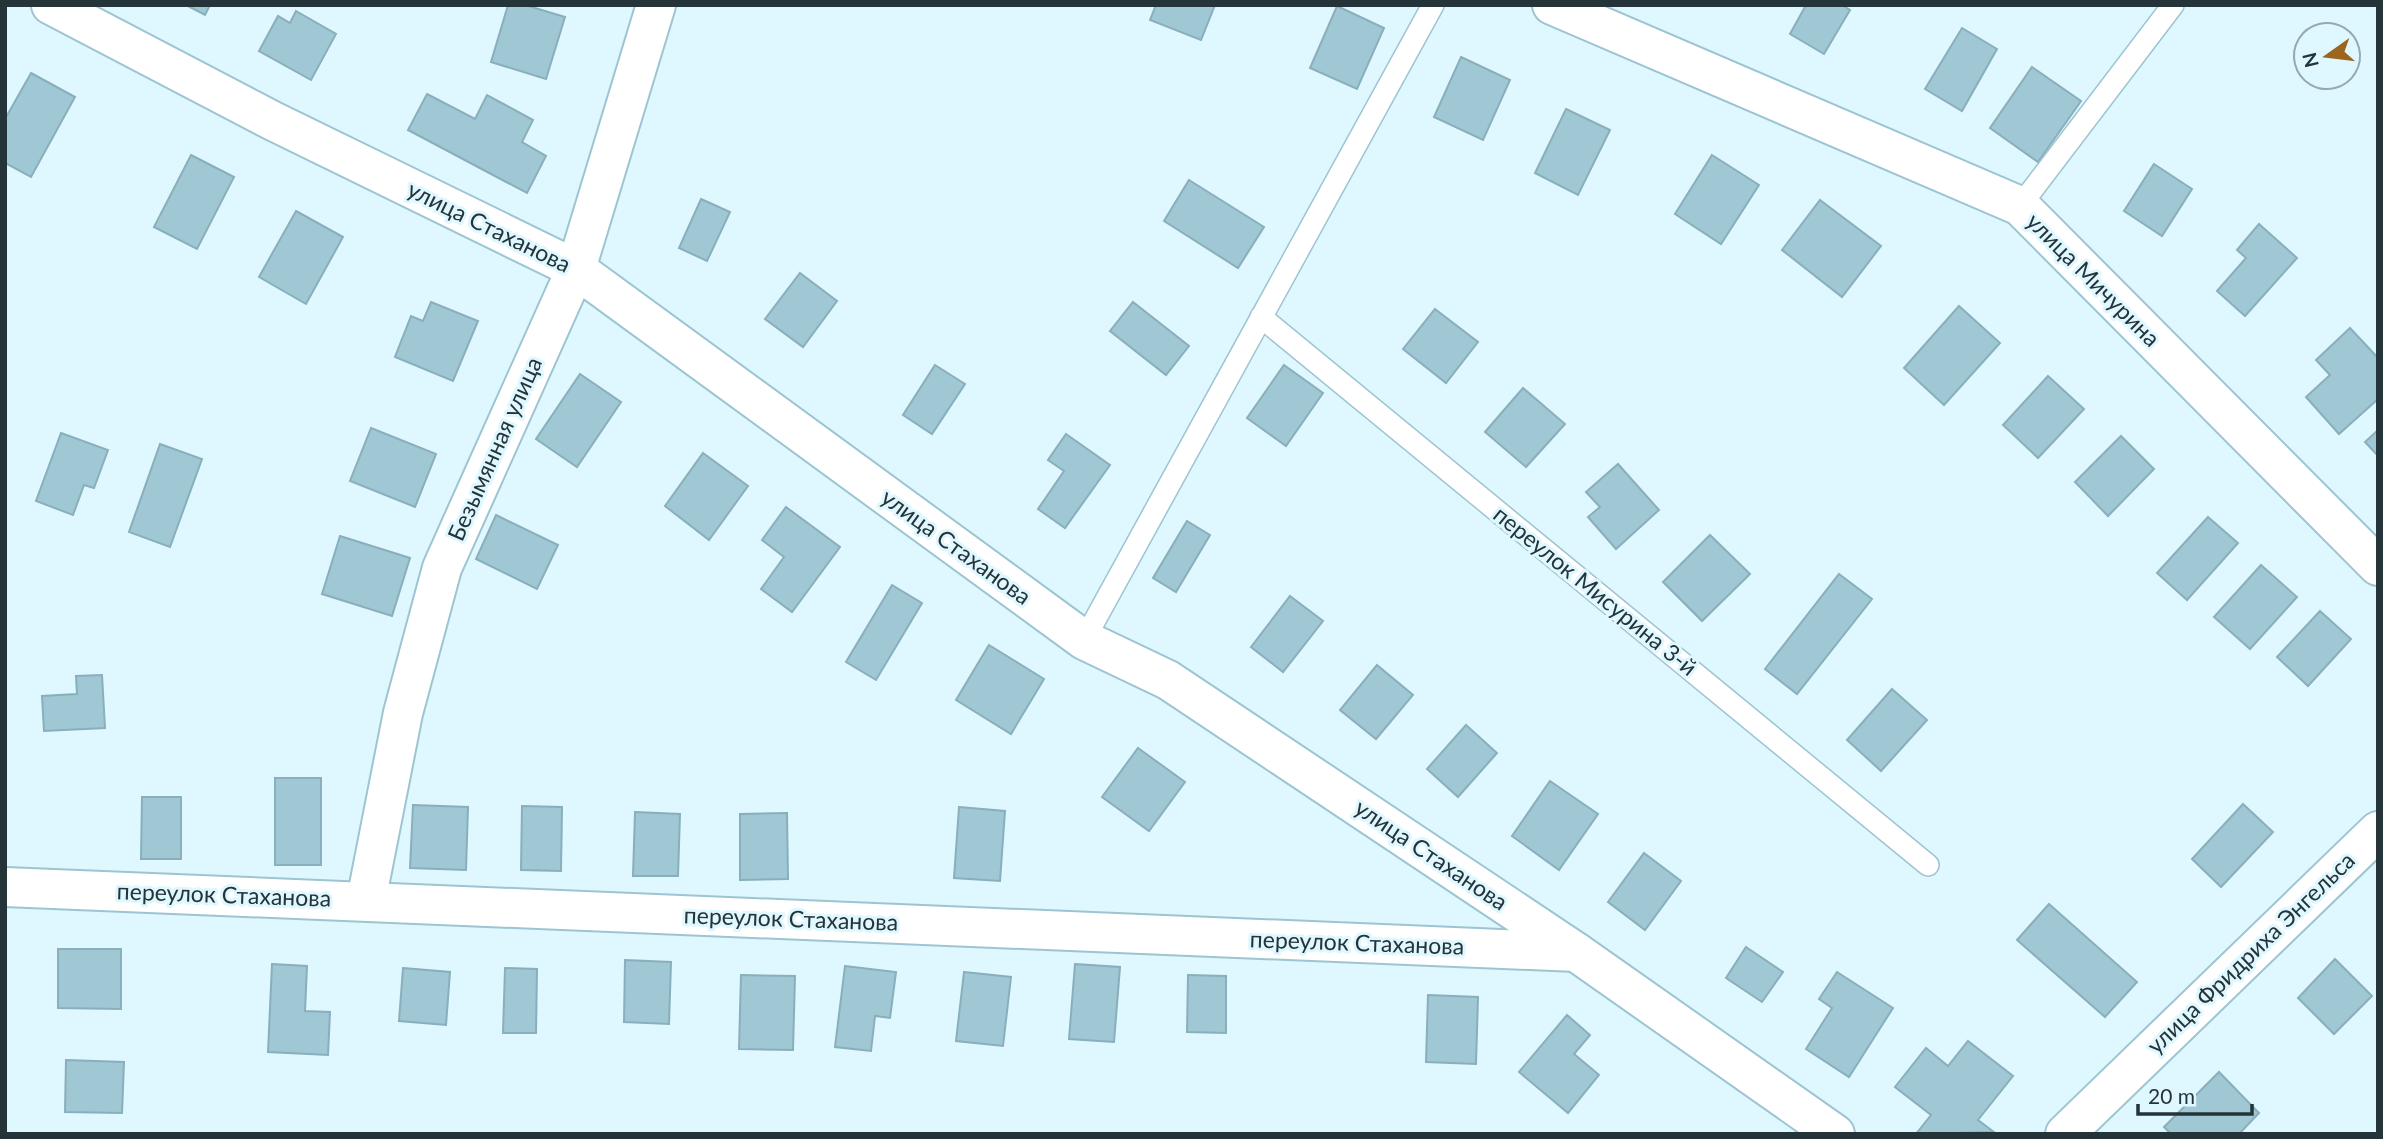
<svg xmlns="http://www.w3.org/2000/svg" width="2383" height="1139" viewBox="0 0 2383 1139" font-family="Lato,sans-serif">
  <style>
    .building { fill: #a0c8d4; stroke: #88afbb; stroke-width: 2 }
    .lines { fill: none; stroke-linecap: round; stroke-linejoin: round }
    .lane-casing { stroke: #9dc5d1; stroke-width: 24 }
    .street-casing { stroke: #9dc5d1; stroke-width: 42 }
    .lane { stroke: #fff; stroke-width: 21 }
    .street { stroke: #fff; stroke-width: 38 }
    .labels { text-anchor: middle; stroke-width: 6; stroke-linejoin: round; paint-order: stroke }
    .street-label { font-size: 23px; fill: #243439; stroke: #dff7ff }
  </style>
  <rect width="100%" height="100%" fill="#dff7ff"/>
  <g class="building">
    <path d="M186,5H210L205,15Z"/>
    <path d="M508,5H525L565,17L546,79L491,62Z"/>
    <path d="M1156,5H1215L1201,40L1150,20Z"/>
    <path d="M1806,5H1842L1850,10L1824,54L1790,34Z"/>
    <path d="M1337,6L1384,28L1357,89L1310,68Z"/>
    <path d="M296,11L336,34L311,80L259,51L278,16L290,23Z"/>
    <path d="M1962,28L1997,49L1962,111L1925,89Z"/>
    <path d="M1461,57L1510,80L1483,140L1434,117Z"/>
    <path d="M2032,67L2081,101L2038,162L1990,128Z"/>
    <path d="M31,73L75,97L31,177L5,163V119Z"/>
    <path d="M427,94L475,119L487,95L533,120L522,142L546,156L527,193L408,130Z"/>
    <path d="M1566,109L1610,130L1578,195L1535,173Z"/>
    <path d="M191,155L234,177L197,249L154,227Z"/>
    <path d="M1712,155L1759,185L1721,244L1675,214Z"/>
    <path d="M2154,164L2192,189L2162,236L2124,211Z"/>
    <path d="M1189,180L1264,227L1238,268L1164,221Z"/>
    <path d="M701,199L730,212L707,261L679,248Z"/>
    <path d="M1820,200L1881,246L1842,297L1782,250Z"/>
    <path d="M296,211L343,237L306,304L259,277Z"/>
    <path d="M2259,224L2297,258L2245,316L2217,291L2246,258L2237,250Z"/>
    <path d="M800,273L837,301L803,347L765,319Z"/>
    <path d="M431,302L478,321L453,381L395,357L411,316L423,321Z"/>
    <path d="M1133,302L1189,346L1166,375L1110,331Z"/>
    <path d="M1959,306L2000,343L1944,405L1904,368Z"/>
    <path d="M1435,309L1478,342L1446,383L1403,349Z"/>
    <path d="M2350,328L2378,358V399L2339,434L2306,397L2330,375L2316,360Z"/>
    <path d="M935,365L965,384L932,434L903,415Z"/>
    <path d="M1284,365L1323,393L1286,446L1247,418Z"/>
    <path d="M580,374L621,402L577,467L536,439Z"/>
    <path d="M2048,376L2084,409L2038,458L2003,425Z"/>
    <path d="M1523,388L1565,424L1526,467L1485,432Z"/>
    <path d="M371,428L436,454L415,507L350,481Z"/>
    <path d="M2378,430V456L2365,442Z"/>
    <path d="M61,433L108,450L94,488L84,485L73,515L36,501Z"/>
    <path d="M1066,434L1110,465L1065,528L1038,509L1064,471L1048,460Z"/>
    <path d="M2121,436L2154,469L2108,516L2075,482Z"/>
    <path d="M160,444L202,459L170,547L129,532Z"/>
    <path d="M703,453L748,486L709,540L665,506Z"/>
    <path d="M1618,464L1659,510L1616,549L1588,517L1600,507L1586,492Z"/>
    <path d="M786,507L840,547L792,612L761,589L784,557L762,540Z"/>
    <path d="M496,515L558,545L537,589L476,559Z"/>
    <path d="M2208,517L2238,543L2187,600L2157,573Z"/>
    <path d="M1187,521L1210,535L1176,592L1153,578Z"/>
    <path d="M1710,535L1750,574L1702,621L1663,582Z"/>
    <path d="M340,536L410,558L392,616L322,594Z"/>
    <path d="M2261,565L2297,597L2250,649L2214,617Z"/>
    <path d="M1839,574L1872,599L1797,694L1765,669Z"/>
    <path d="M892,585L922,603L876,680L846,662Z"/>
    <path d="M1290,596L1323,621L1283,672L1251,647Z"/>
    <path d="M2320,611L2351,639L2308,686L2277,657Z"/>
    <path d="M989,645L1044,679L1011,734L956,700Z"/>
    <path d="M1377,665L1413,695L1376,739L1340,710Z"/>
    <path d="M102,675L105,728L44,731L42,696L77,694L76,676Z"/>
    <path d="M1892,689L1927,720L1881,771L1847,740Z"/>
    <path d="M1466,725L1497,753L1458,797L1427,769Z"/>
    <path d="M1138,748L1185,782L1149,831L1102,797Z"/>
    <rect x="275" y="778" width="46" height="87"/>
    <path d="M1550,781L1598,814L1559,870L1512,836Z"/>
    <path d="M142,797H181V859H141Z"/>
    <path d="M2243,804L2273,832L2221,887L2192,859Z"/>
    <path d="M413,805L468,807L466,870L410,868Z"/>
    <path d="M522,806L562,807L561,871L521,870Z"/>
    <path d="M959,807L1005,811L1000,881L954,878Z"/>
    <path d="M635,812L680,814L678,876H633Z"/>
    <path d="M787,813L788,879L740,880V814Z"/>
    <path d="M1644,853L1681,881L1645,930L1608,902Z"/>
    <path d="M2049,904L2137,982L2105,1017L2017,940Z"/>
    <path d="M1746,947L1783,972L1762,1002L1726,978Z"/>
    <path d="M58,949H121V1009L58,1008Z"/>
    <path d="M2335,959L2372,996L2334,1034L2298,998Z"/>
    <path d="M625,960L671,962L669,1024L624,1022Z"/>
    <path d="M272,964L307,966L305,1011L330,1012L328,1055L268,1052Z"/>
    <path d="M1075,964L1120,967L1114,1042L1069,1039Z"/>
    <path d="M845,966L896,972L890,1018L875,1016L871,1051L835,1047Z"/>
    <path d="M403,968L450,972L446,1025L399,1021Z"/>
    <path d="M505,968L537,969L536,1033H503Z"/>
    <path d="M964,972L1011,977L1003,1046L956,1041Z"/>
    <path d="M1837,972L1893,1008L1849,1077L1806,1049L1832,1008L1819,999Z"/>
    <path d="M741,975L795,976L793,1050L739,1049Z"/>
    <path d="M1188,975L1226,976V1033L1187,1032Z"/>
    <path d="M1428,995L1478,997L1476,1064L1426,1062Z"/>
    <path d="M1567,1015L1590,1035L1574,1054L1599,1075L1568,1113L1519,1072Z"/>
    <path d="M1968,1041L2013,1076L1978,1120L1994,1132L1916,1134L1931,1115L1895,1087L1926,1048L1948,1066Z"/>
    <path d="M66,1060L124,1062L122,1113L65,1112Z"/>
    <path d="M2219,1072L2259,1113L2239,1134H2171L2164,1127Z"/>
  </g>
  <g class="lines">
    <defs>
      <g id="lane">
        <path d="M2020,206L2173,5"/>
        <path d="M1261,317L1928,865"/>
        <path d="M1084,640L1433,5"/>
      </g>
      <g id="street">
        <path d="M51,5L273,121L576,269L1084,640L1168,680L1576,952L1835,1134"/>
        <path d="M1552,5L2020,206L2378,566"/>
        <path d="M5,887L1576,952"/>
        <path d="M366,901L403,713L442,568L576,269L656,5"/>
        <path d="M2065,1134L2378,831"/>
      </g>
    </defs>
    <use href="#lane" class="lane-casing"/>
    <use href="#street" class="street-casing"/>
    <use href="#lane" class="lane"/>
    <use href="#street" class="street"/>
  </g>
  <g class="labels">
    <g class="street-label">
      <text transform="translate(489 227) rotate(26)" y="8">улица Стаханова</text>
      <text transform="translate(2093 280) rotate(45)" y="8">улица Мичурина</text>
      <text transform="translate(495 449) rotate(-66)" y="8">Безымянная улица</text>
      <text transform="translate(956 547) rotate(36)" y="8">улица Стаханова</text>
      <text transform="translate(1595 591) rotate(39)" y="8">переулок Мисурина 3-й</text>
      <text transform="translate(1431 855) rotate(34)" y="8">улица Стаханова</text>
      <text transform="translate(224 895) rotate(2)" y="8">переулок Стаханова</text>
      <text transform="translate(791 919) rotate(2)" y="8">переулок Стаханова</text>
      <text transform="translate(1357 943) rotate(2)" y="8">переулок Стаханова</text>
      <text transform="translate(2251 953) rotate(-44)" y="8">улица Фридриха Энгельса</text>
    </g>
  </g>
  <rect width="2383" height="1139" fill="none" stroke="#243439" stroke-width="14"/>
  <g transform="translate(2327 56) rotate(256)"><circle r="33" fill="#dff7ff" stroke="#94a9b0" stroke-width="2"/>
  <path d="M0-5L12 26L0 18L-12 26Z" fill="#9c661f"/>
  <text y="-10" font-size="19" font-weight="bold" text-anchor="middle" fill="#243439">N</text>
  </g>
  <path d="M2138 1104v10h114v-10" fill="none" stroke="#243439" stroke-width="3.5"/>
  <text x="2148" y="1104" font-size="21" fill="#243439" stroke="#dff7ff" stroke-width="5" paint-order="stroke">20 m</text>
</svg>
